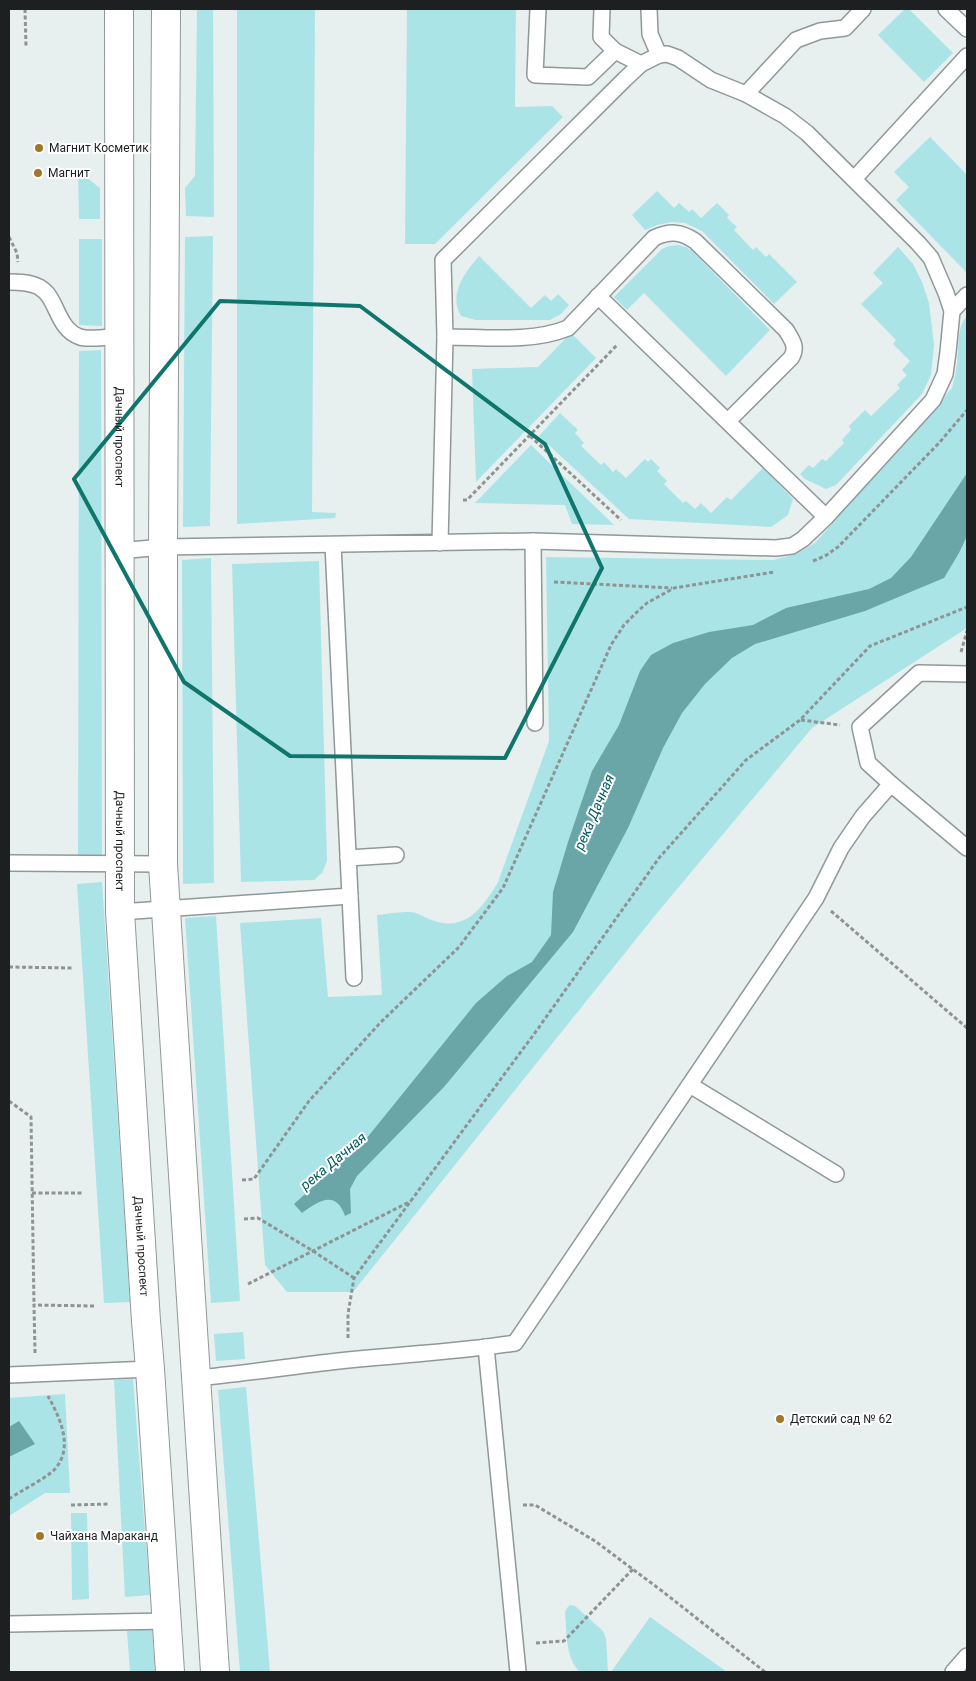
<svg xmlns="http://www.w3.org/2000/svg" width="976" height="1681" viewBox="0 0 976 1681" font-family="Roboto,sans-serif">
  <style>
    .green { fill: #abe4e7 }
    .water { fill: #6aa5a8 }
    .lines { fill: none; stroke-linecap: round; stroke-linejoin: round }
    .service-casing { stroke: #919899; stroke-width: 18 }
    .secondary-casing { stroke: #919899; stroke-width: 30 }
    .path { stroke: #8e9494; stroke-width: 3; stroke-dasharray: 4 2.5; stroke-linecap: butt }
    .service { stroke: #fff; stroke-width: 15 }
    .secondary { stroke: #fff; stroke-width: 28 }
    .marked { fill: none; stroke: #0f766e; stroke-width: 4; stroke-linejoin: round }
    .poi-dot { fill: #a17626; stroke: #fff; stroke-width: 2 }
    .labels { text-anchor: middle; stroke-width: 4; stroke-linejoin: round; paint-order: stroke }
    .poi-label { font-size: 12px; fill: #1d1f20; stroke: #fff; text-anchor: start }
    .street-label { font-size: 12px; fill: #1d1f20; stroke: #fff }
    .water-label { font-size: 14px; font-style: italic; fill: #005b5f; stroke: #fff }
  </style>
  <rect width="100%" height="100%" fill="#e7efef"/>
  <g class="green">
    <path d="M197,9H213L214,217L186,216L185,188L195,176Z"/>
    <path d="M237,9H315L312,512L336,513L335,518L237,524Z"/>
    <path d="M407,9H516L515,107L552,106L563,117L435,244H405Z"/>
    <path d="M905,9H909L953,53L924,82L878,35Z"/>
    <path d="M930,137L967,175V273L896,200L909,187L894,172Z"/>
    <path d="M78,171L100,188V219H79Z"/>
    <path d="M657,191L674,208L679,203L689,212L692,209L701,218L717,203L729,215L727,218L737,227L734,230L753,250L756,247L766,257L769,254L797,282L774,304L702,231L685,223L672,222L657,225L645,230L632,215Z"/>
    <path d="M213,236L210,526L183,527L185,237Z"/>
    <path d="M79,239H102V326L79,325Z"/>
    <path d="M678,245L686,247L693,252L770,330L726,376L644,293L627,310L614,297L662,249L669,246Z"/>
    <path d="M898,247L913,264L922,282L929,303L934,345L931,375L922,394L836,485L826,489L805,479L800,474L809,465L813,468L822,459L826,461L844,443L842,440L851,430L849,426L865,410L871,416L900,388L897,385L907,375L902,370L910,361L893,344L896,340L861,304L883,283L873,273Z"/>
    <path d="M479,256L531,308L545,295L551,301L558,294L569,305L561,314L550,320H476L461,316C448,295 465,272 479,256Z"/>
    <path d="M967,316V628L812,728L657,913L353,1292H287L265,1265L240,923L321,918L328,997L382,995L377,915C387,914 408,910 416,913C424,916 430,920 438,922C468,930 485,904 498,882L549,741L546,557L773,560L796,554L815,543L952,388C954,380 956,372 957,364C959,348 956,328 967,316Z"/>
    <path d="M571,333L596,358L476,482L472,369L538,367Z"/>
    <path d="M101,350L102,855L78,856L79,351Z"/>
    <path d="M560,413L578,430L575,433L584,443L581,446L601,465L604,462L613,472L616,469L626,478L645,459L648,462L651,459L660,468L657,471L667,481L664,484L683,503L686,501L695,509L701,503L711,513L727,497L731,500L763,468L793,499L788,515L771,527L629,519L539,436Z"/>
    <path d="M531,445L614,525L572,524L565,505L475,503Z"/>
    <path d="M211,558L214,883L183,884L182,560Z"/>
    <path d="M319,561L327,861L322,873L314,880L241,882L232,564Z"/>
    <path d="M102,882L130,1302L104,1303L77,884Z"/>
    <path d="M216,916L240,1301L211,1303L185,918Z"/>
    <path d="M243,1332L245,1359L216,1361L214,1334Z"/>
    <path d="M133,1379L150,1595L125,1597L114,1380Z"/>
    <path d="M246,1387L270,1672H240L218,1390Z"/>
    <path d="M65,1394L70,1493H45L9,1516V1398Z"/>
    <path d="M71,1513H87L89,1599L72,1600Z"/>
    <path d="M570,1605L575,1606L603,1631L606,1639L608,1672H580C565,1658 567,1632 565,1612L567,1608Z"/>
    <path d="M650,1617L727,1672H611Z"/>
    <path d="M152,1629L155,1672H130L127,1631Z"/>
  </g>
  <g class="water">
    <path d="M967,473V536L959,553L944,578L865,611L755,644L732,658L705,684L682,713L663,748L628,828L573,932L444,1087L357,1176L350,1189L351,1213L345,1216C336,1189 318,1201 302,1213L294,1204L366,1139L476,1003L507,976L532,962L551,935L553,892L568,842L592,771L619,725L640,671L651,655L673,643L709,632L753,625L786,608L869,589L891,578L911,557Z"/>
    <path d="M19,1421L35,1444L9,1457V1427Z"/>
  </g>
  <g class="lines">
    <defs>
      <g id="service">
        <path d="M538,9L535,75L588,77L615,51"/>
        <path d="M602,9L601,37L615,51L641,64"/>
        <path d="M649,9L650,34L659,55"/>
        <path d="M946,9L967,29"/>
        <path d="M746,94L796,40L820,31L845,28L863,9"/>
        <path d="M854,179L967,56"/>
        <path d="M9,282C18,282 30,282 39,287C58,297 56,329 80,337C88,340 108,337 118,336"/>
        <path d="M598,296L826,517"/>
        <path d="M952,311L967,295"/>
        <path d="M445,337C485,337 531,343 568,328L654,238C669,231 680,231 695,241L786,330C792,340 798,347 791,358L728,421"/>
        <path d="M533,541L535,723"/>
        <path d="M118,551L163,547L533,541L776,548L792,546L803,539L826,517L933,400L945,374L948,352L952,311L946,293L931,258L918,243L807,133L785,116L746,94L711,80L678,58L667,54L659,55L641,64L625,79L443,260L445,337L440,543"/>
        <path d="M891,784L868,763L860,727L919,673L967,674"/>
        <path d="M348,858L396,855"/>
        <path d="M9,863L163,864"/>
        <path d="M350,896L354,978"/>
        <path d="M120,912L350,896L333,545"/>
        <path d="M690,1085L836,1174"/>
        <path d="M486,1347L518,1672"/>
        <path d="M9,1375L150,1369"/>
        <path d="M197,1378C238,1374 280,1368 321,1363C386,1355 451,1353 515,1343L816,898L841,848L863,816L891,784L967,848"/>
        <path d="M9,1624L167,1621"/>
        <path d="M953,1672L967,1656"/>
      </g>
      <g id="secondary">
        <path id="s1" d="M119,9L120,912L146,1321L150,1369L170,1672"/>
        <path d="M166,9L163,547V864L215,1672"/>
      </g>
    </defs>
    <use href="#service" class="service-casing"/>
    <use href="#secondary" class="secondary-casing"/>
    <g class="path">
      <path d="M25,9L26,47"/>
      <path d="M9,237L17,253L18,262"/>
      <path d="M530,436L621,520"/>
      <path d="M463,500H467L618,344"/>
      <path d="M813,561L825,556L838,547L939,443L967,410"/>
      <path d="M554,582L672,588"/>
      <path d="M961,652L967,631"/>
      <path d="M801,720L840,725"/>
      <path d="M831,911L967,1028"/>
      <path d="M9,967L72,968"/>
      <path d="M9,1101L31,1117L34,1305"/>
      <path d="M242,1180L254,1179L309,1101L380,1023L459,947L503,888L611,645L624,625L638,611L647,603L674,588L774,572"/>
      <path d="M32,1193H84"/>
      <path d="M244,1219L258,1218L313,1251L354,1278"/>
      <path d="M248,1284L411,1201"/>
      <path d="M348,1338V1314L354,1278L537,1030L659,858L746,760L800,720L870,646L967,607"/>
      <path d="M35,1353L34,1305L94,1306"/>
      <path d="M9,1499C20,1491 47,1478 55,1469C74,1447 60,1418 48,1396"/>
      <path d="M71,1505L109,1504"/>
      <path d="M523,1505H535L595,1541L662,1591L765,1672"/>
      <path d="M536,1643L564,1641L633,1569"/>
    </g>
    <use href="#service" class="service"/>
    <use href="#secondary" class="secondary"/>
  </g>
  <path class="marked" d="M220,301L360,306L545,444L602,568L505,758L290,756L184,682L74,479Z"/>
  <g class="poi-dot">
    <circle cx="39" cy="148" r="5"/>
    <circle cx="38" cy="173" r="5"/>
    <circle cx="780" cy="1419" r="5"/>
    <circle cx="40" cy="1536" r="5"/>
  </g>
  <g class="labels">
    <g class="poi-label">
      <text x="49" y="152">Магнит Косметик</text>
      <text x="48" y="177">Магнит</text>
      <text x="790" y="1423">Детский сад № 62</text>
      <text x="50" y="1540">Чайхана Мараканд</text>
    </g>
    <g class="street-label">
      <text dy="4" stroke="none"><textPath href="#s1" startOffset="428">Дачный проспект</textPath></text>
      <text dy="4" stroke="none"><textPath href="#s1" startOffset="832">Дачный проспект</textPath></text>
      <text dy="4" stroke="none"><textPath href="#s1" startOffset="1238">Дачный проспект</textPath></text>
    </g>
    <g class="water-label">
      <text transform="translate(594 812) rotate(-67)" y="5">река Дачная</text>
      <text transform="translate(333 1161) rotate(-40)" y="5">река Дачная</text>
    </g>
  </g>
  <rect width="976" height="1681" fill="none" stroke="#1d1f20" stroke-width="20"/>
</svg>
